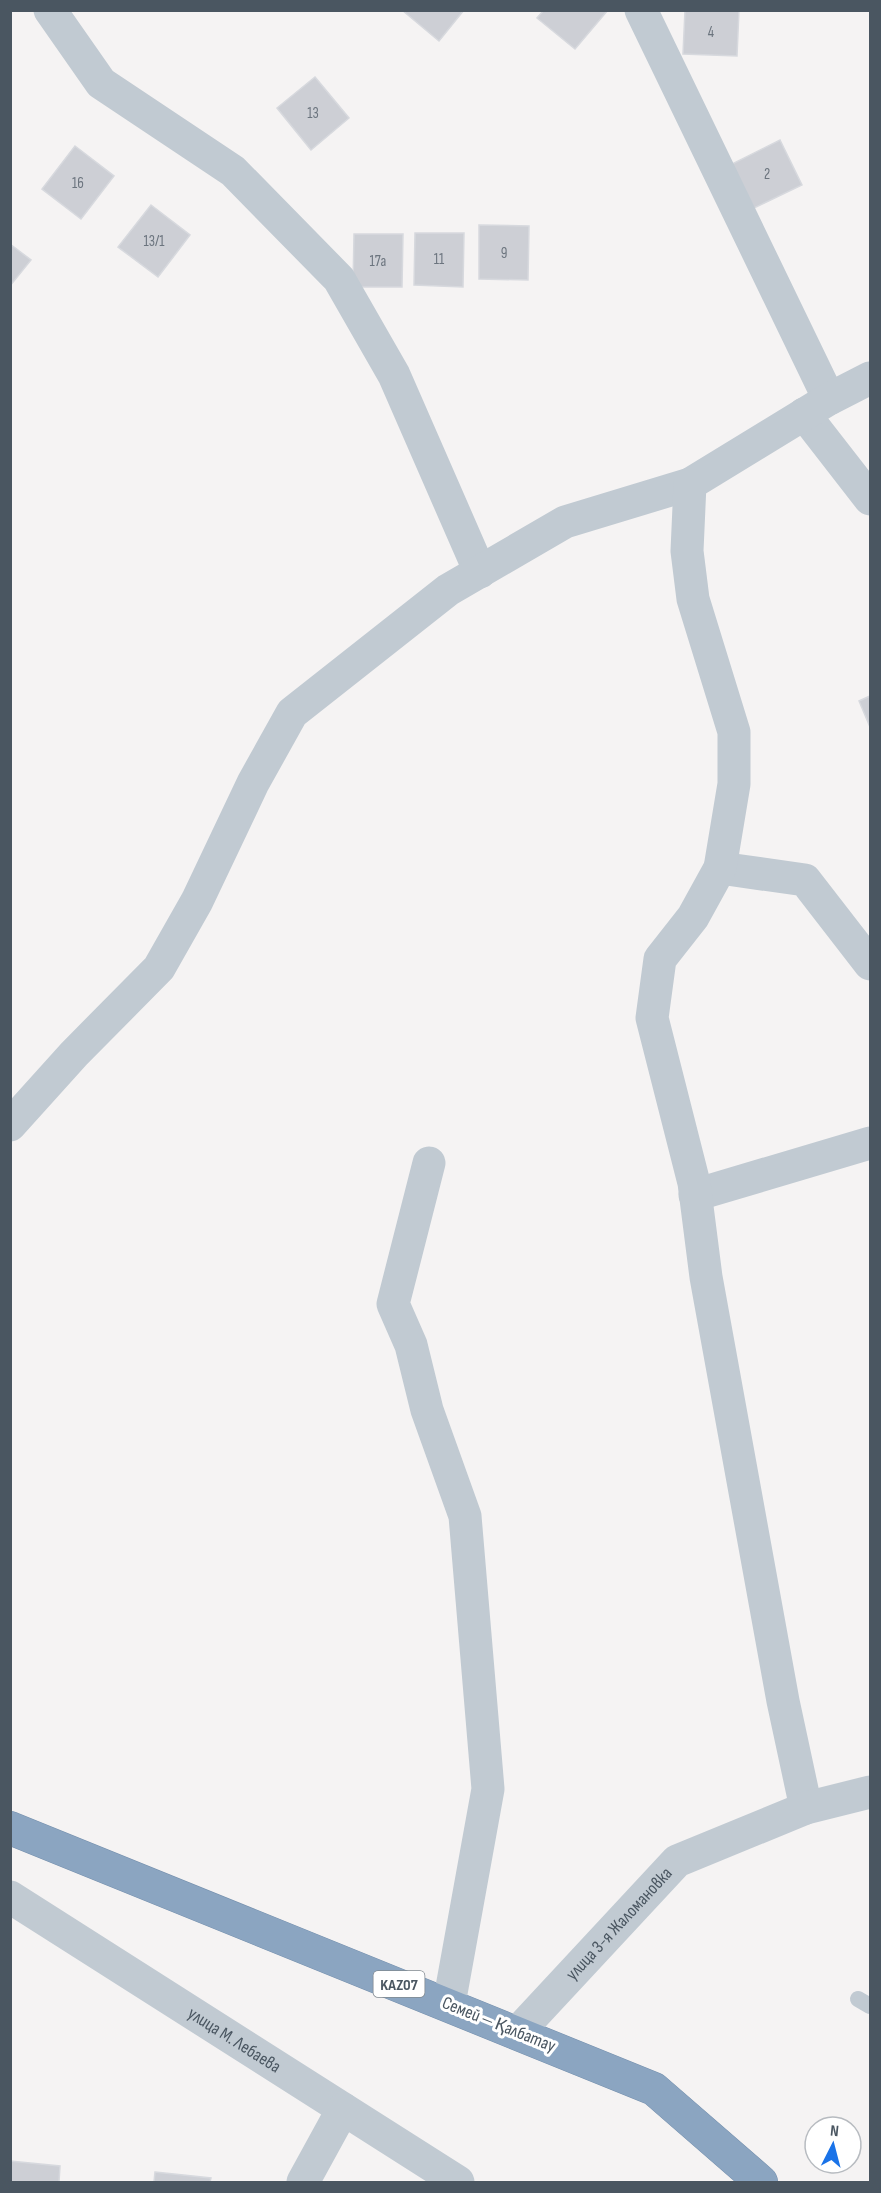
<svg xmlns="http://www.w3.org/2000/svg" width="881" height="2193" viewBox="0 0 881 2193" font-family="'Sofia Sans Condensed',sans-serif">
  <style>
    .building { fill: #cdcfd5; stroke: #d7d9de; stroke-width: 1.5 }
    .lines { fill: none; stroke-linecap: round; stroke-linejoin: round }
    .highway-casing { stroke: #7690ad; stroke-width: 34 }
    .lane { stroke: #c1cad2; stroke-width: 16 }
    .street { stroke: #c1cad2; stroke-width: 33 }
    .highway { stroke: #8ba5c1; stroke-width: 33 }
    .labels { text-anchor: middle; stroke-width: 6; stroke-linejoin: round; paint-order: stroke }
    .number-label { font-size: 15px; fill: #6b747e }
    .shield { fill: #fff; stroke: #808990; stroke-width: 1.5 }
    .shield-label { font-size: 16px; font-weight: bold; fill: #4a5661 }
    .street-label { font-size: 18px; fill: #4a5661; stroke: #fff }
  </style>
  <rect width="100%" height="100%" fill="#f5f3f3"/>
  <g class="building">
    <path d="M402,10H464L439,41Z"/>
    <path d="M544,10H608L575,49L537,18Z"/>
    <path d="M685,10H739L737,56L683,54Z"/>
    <path d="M315,77L349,118L311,150L277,108Z"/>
    <path d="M780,140L802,185L754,208L732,164Z"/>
    <path d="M75,146L114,176L81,219L42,189Z"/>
    <path d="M151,205L190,235L158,277L118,247Z"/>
    <path d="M479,225L529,226L528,280L479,279Z"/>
    <path d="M415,233H464L463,287L414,285Z"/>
    <path d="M354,234H403L402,287H353Z"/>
    <path d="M10,244L31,260L10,286Z"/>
    <path d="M870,696V727L859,701Z"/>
    <path d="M10,2161L60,2166L59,2182H10Z"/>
    <path d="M155,2172L211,2178L210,2182H154Z"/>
  </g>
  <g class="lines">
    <defs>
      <path id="highway" d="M10,1828L654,2089L761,2182"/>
    </defs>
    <use href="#highway" class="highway-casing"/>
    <path class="lane" d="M858,1999L870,2006"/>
    <g class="street">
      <path d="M50,10L101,83L233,171L339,279L394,375L480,572"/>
      <path d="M641,10L829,399"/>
      <path d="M804,414L870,499"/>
      <path d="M720,868L805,880L870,964"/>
      <path d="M10,1125L74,1054L159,968L197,901L253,783L292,713L448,590L565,522L690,484"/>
      <path d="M429,1163L393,1304L411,1345L427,1410L465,1516L488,1789L449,2004"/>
      <path d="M695,1195L870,1143"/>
      <path d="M806,1808L783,1701L706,1277L694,1183L652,1018L660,959L693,917L720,868L734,784V732L693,599L687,551L690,484L829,399L870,378"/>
      <path id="s1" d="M10,1897L458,2182"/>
      <path id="s2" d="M518,2032L677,1861L806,1808L870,1792"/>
      <path d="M303,2182L343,2109"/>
    </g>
    <use href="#highway" class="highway"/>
  </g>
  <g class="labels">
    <g class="number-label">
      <text x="711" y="37">4</text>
      <text x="313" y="118">13</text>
      <text x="767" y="179">2</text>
      <text x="78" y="188">16</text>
      <text x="154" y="246">13/1</text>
      <text x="504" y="258">9</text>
      <text x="439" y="264">11</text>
      <text x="378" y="266">17а</text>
    </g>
    <rect class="shield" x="373.5" y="1971" width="51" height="26" rx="4.5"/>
    <g class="shield-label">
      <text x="399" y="1990">KAZ07</text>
    </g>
    <g class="street-label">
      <text dy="6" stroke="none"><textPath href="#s2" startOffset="148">улица 3-я Жаломановка</textPath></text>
      <text transform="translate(499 2024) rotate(22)" y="6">Семей — Қалбатау</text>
      <text dy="6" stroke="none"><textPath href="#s1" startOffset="266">улица М. Лебаева</textPath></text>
    </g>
  </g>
  <rect width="881" height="2193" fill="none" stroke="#4a5661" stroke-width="24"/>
  <g transform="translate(833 2145) rotate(6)"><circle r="28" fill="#ffffff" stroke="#b7bbc0" stroke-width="1.5"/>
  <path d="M0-4.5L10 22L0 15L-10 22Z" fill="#1a73e8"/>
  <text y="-9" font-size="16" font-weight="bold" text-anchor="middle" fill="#4a5661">N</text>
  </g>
</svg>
